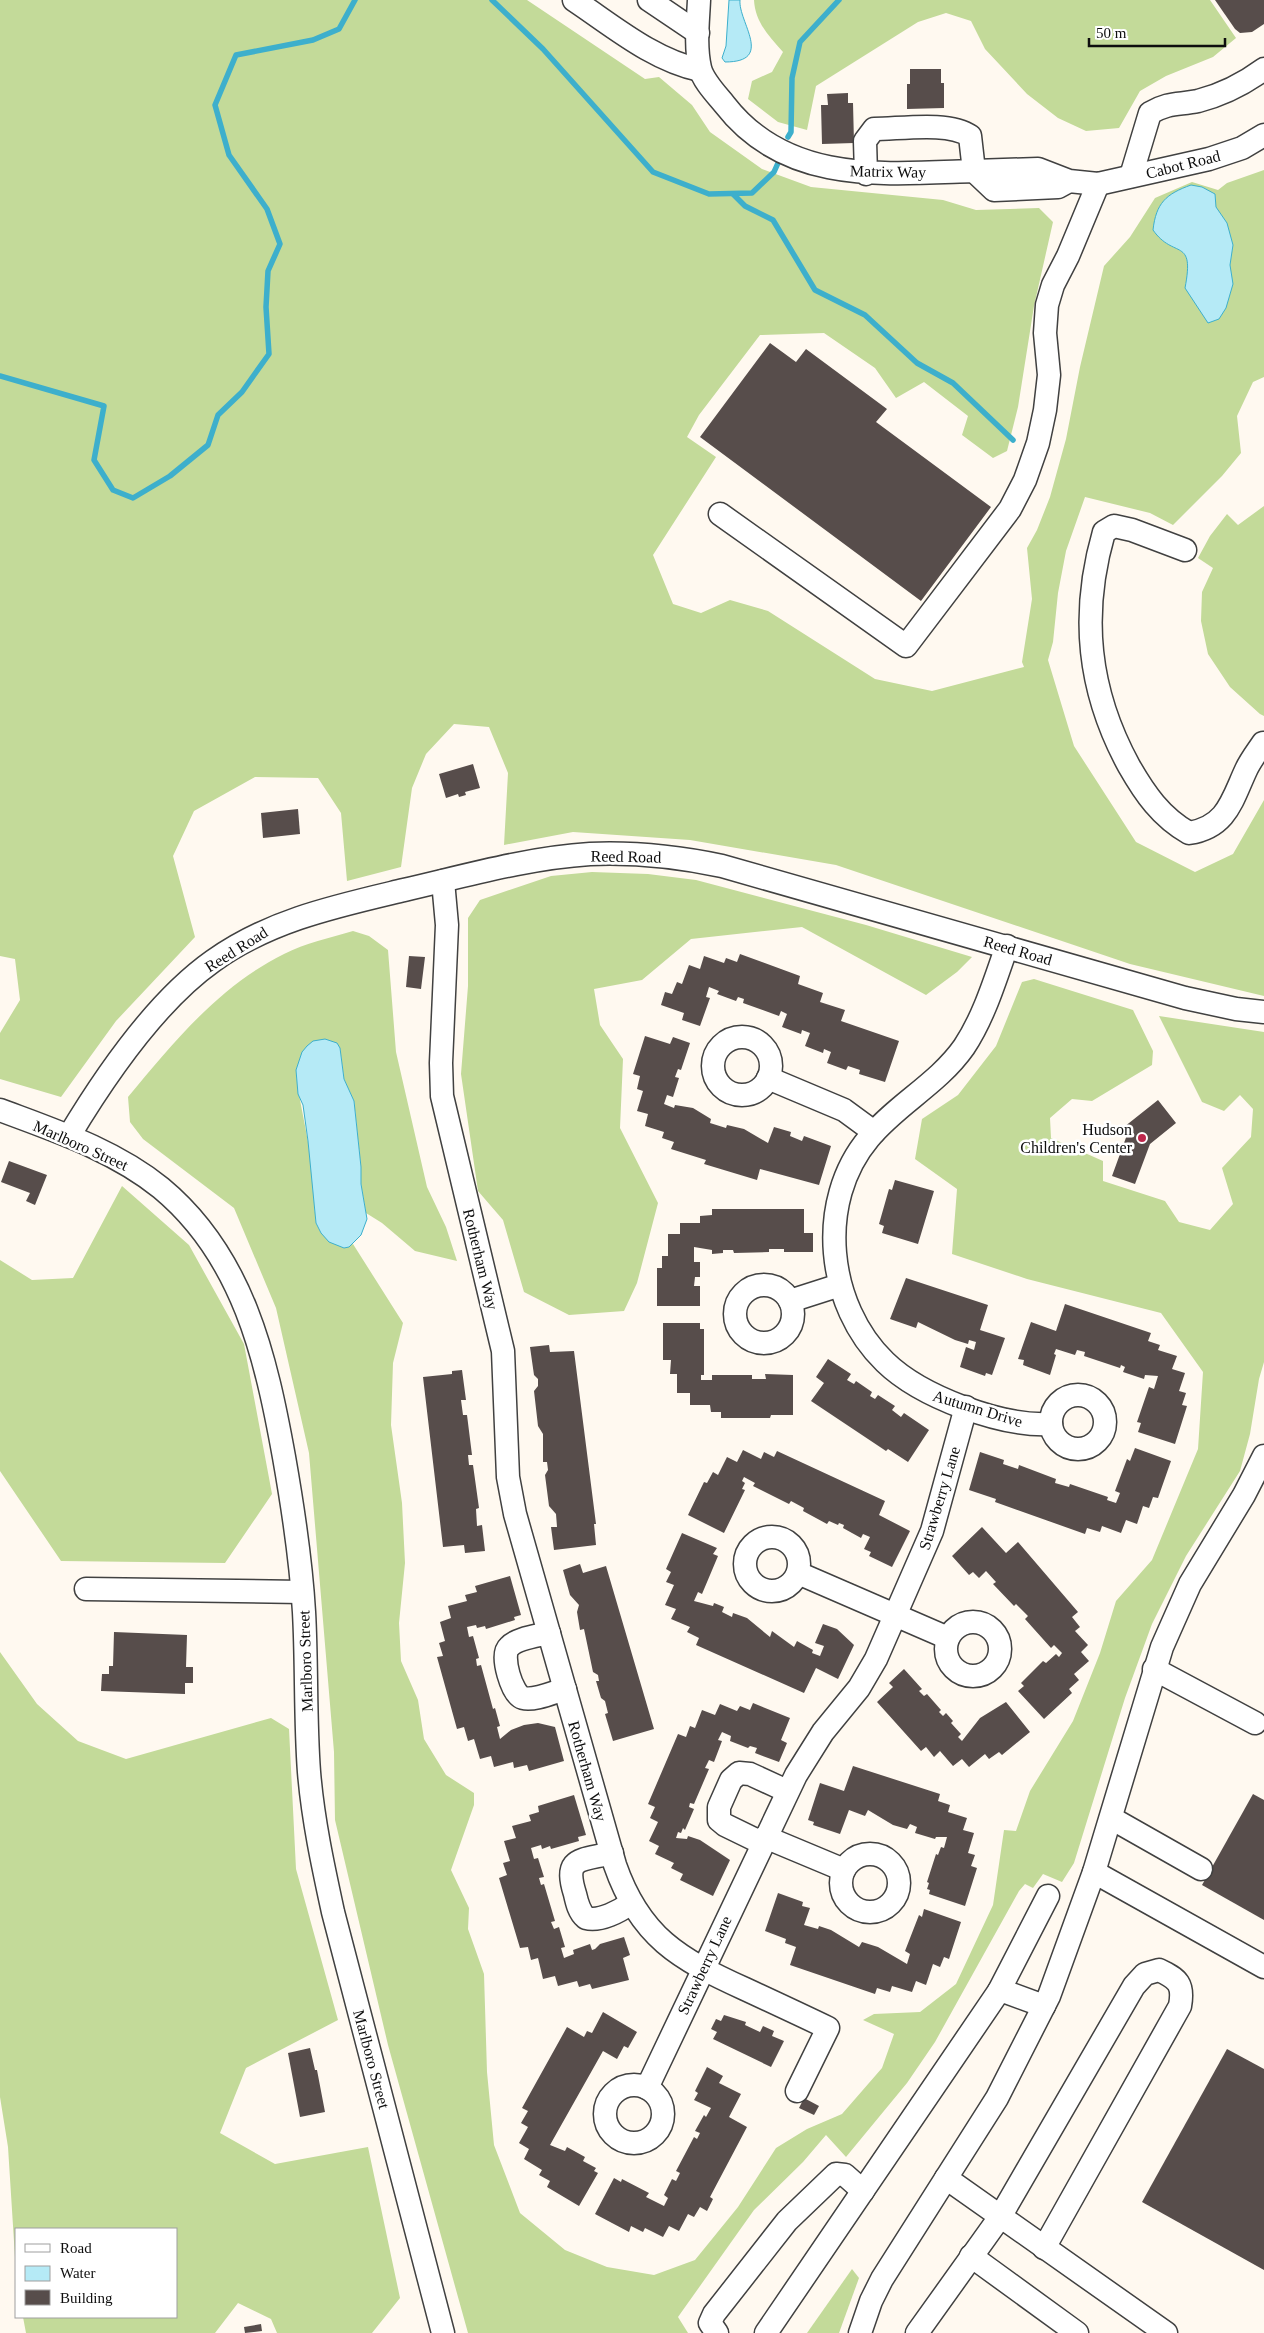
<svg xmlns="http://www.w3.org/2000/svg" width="1264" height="2333" viewBox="0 0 1264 2333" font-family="Georgia,serif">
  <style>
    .forest { fill: #c3da99 }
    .water { fill: #b5eaf6; stroke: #3dafcc }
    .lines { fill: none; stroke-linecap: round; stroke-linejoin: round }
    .stream { stroke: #3dafcc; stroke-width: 5.5 }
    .building { fill: #574d4b }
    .minor-casing { stroke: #414141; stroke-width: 25 }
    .minor { stroke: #fff; stroke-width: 22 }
    .poi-dot { fill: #be274c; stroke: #fff; stroke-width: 2 }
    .labels { text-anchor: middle; stroke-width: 5; stroke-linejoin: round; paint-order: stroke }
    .street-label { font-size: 16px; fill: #0e0e0e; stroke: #fff }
    .poi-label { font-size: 16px; fill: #0e0e0e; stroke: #fff; text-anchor: end }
  </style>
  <rect width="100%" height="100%" fill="#fff9f0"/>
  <g class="forest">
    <path d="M0,0H527L645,79L659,77L692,105L710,132L762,169L811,187L943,200L976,210L1039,208L1053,222L1034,306L1018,407L1007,451L993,458L962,435L968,416L924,382L896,398L875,368L824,333L760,335L699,415L687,437L716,457L653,555L673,604L701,613L730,600L768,611L875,679L932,691L1024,667L1022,662L1032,599L1027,548L1037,530L1050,497L1066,439L1080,367L1104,266L1130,237L1155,198L1192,182L1218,190L1227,183L1264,170V377L1253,382L1237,416L1241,453L1222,476L1173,525L1150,513L1085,497L1066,551L1058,593L1053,642L1048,660L1074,746L1136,842L1195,872L1233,854L1264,800V996L1130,964L836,865L690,840L573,832L504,845L508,773L489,727L454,724L426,754L412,788L401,867L347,881L341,813L318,778L255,777L194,811L173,856L195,937L116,1021L61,1097L0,1079V1033L20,1000L15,959L0,956Z"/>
    <path d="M754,0H1210L1236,38L1213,57L1166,76L1140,91L1119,128L1086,131L1058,118L1027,94L985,49L971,21L946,13L918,22L816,86L807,130L778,122L748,99L752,81L772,72L783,52C769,36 755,22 754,0Z"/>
    <path d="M1264,506V716L1260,714L1230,687L1208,654L1201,621L1202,592L1213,568L1198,558L1210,536L1227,514L1238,525Z"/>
    <path d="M592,872L648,874L696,880L866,925L972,957L957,972L926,995L802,927L691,939L642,980L594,989L600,1025L623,1059L620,1128L658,1203L637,1283L624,1311L569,1315L524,1292L503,1220L478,1191L461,1074L468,986V918L480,900L551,876Z"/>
    <path d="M353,931L369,936L388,950L396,1052L427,1187L446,1227L457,1261L415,1251L382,1223L366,1213L361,1184V1167L354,1101L344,1079L340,1048L296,1070C298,1095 304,1118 308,1142C313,1168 313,1196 316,1223L321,1233L344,1248L353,1244L403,1323L393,1363L391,1425L402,1503L405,1563L399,1623L401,1661L418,1700L424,1739L446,1775L474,1793V1805L451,1870L469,1908L468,1929L484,1974L487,2072L494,2145L520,2213L565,2250L607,2267L654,2275L695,2260L738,2207L776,2148L807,2129L842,2114L882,2068L894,2034L863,2020L874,2014L920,2012L956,1984L993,1905L1004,1830L1016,1831L1030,1791L1073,1721L1100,1653L1116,1601L1152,1560L1198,1449L1203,1372L1161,1313L1027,1279L952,1254L957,1189L915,1159L922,1119L958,1095L996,1046L1022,982L1034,979L1133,1010L1153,1051L1152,1065L1092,1101L1072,1099L1050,1118L1051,1138L1103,1161V1181L1165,1201L1179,1222L1210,1230L1233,1204L1222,1168L1251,1137L1253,1109L1240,1095L1224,1111L1202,1102L1159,1016L1264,1032V1362L1259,1379L1250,1434L1240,1471L1186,1556L1152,1624L1125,1698L1074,1863L1062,1882L1043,1874L1033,1888L1025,1884L1019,1891L935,2042L907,2083L846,2157L826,2135L803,2162L754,2210L678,2317L688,2333H468L388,2045L335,1820L334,1752L309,1453L276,1308L234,1208L143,1139L130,1122L128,1097C173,1043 219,986 284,954C305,943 330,938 353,931Z"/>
    <path d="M122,1186L189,1245L244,1344L272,1494L225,1563L61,1561L0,1471V1260L32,1280L73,1278Z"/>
    <path d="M0,1652L37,1704L78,1741L126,1759L271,1718L289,1729L296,1869L338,2020L246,2068L220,2133L275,2164L368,2147L400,2298L372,2333H277L271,2319L238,2303L215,2333H26L23,2317H176V2229H16V2273L8,2147L0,2097Z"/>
    <path d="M852,2269L859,2278L839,2333H807Z"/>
  </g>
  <g class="water">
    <path d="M729,0H740C738,22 775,62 725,62L722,58L726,46Z"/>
    <path d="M1191,185L1202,187L1215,194L1216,207L1227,223L1233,245L1230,265L1233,284L1226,308L1219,319L1208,323L1185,288C1195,236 1174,260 1153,230C1156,203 1166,194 1191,185Z"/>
    <path d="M325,1039L337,1043L340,1048L344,1079L354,1101L361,1167V1184L367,1219L361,1235L349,1247L344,1248L329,1242L321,1233L316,1223L308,1141L303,1105L298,1094L296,1070L302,1052L307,1046L313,1041Z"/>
  </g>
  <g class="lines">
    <g class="stream">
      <path d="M492,0L543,49L653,172L709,194L752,193L774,172L778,163"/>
      <path d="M788,137L791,132L792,78L800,42L839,0"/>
      <path d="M733,194L745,206L773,220L815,290L865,315L917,363L953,383L1013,440"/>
      <path d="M0,376L104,406L94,460L113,490L133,498L170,476L208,445L218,415L242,392L269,354L266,307L268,271L280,244L267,209L229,155L215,105L236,55L313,40L339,29L355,0"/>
    </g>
  </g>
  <g class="building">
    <path d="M1215,0H1264V24L1252,32L1240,33L1235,29Z"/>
    <path d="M910,69H941V83H944V108L907,109V84H910Z"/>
    <path d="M848,93V103H853L854,143L822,144L821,105H828L827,94Z"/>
    <path d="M770,343L796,362L806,349L887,409L876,422L991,507L921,601L700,437Z"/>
    <path d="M473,764L480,788L465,792L466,795L459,797L458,794L446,798L439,774Z"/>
    <path d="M298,809L300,834L263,838L261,813Z"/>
    <path d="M740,954L800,976L798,984L823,993L820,1002L845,1010L841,1021L899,1041L885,1082L859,1074L860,1070L848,1066L846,1070L827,1063L831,1052L824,1049L823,1053L805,1046L810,1033L802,1030L801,1034L782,1027L787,1014L781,1011L779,1016L743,1003L744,999L738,997L736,1001L717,994L719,991L709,987L706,997L710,998L700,1026L682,1020L684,1013L661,1005L665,992L672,994L677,982L682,984L689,965L700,969L704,956L724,963L726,958L737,962Z"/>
    <path d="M409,956L425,957L421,989L406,987Z"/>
    <path d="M645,1036L670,1044L673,1037L690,1043L681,1070L678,1069L675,1077L679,1078L673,1097L667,1095L664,1104L674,1108L675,1105L693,1108L711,1119L710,1123L726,1128L727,1125L744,1129L768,1143L774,1127L791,1132L790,1136L802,1141L804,1136L831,1146L819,1185L760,1169L757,1180L704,1164L706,1160L671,1149L674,1142L662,1138L664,1132L645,1126L648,1114L637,1111L643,1091L637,1089L640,1076L633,1074Z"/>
    <path d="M1158,1100L1176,1123L1150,1144L1135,1184L1112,1176L1128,1132L1124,1127Z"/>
    <path d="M9,1161L47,1175L35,1205L26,1201L30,1193L1,1182Z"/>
    <path d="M895,1180L934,1191L918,1244L882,1233L884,1226L879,1224L889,1189L892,1190Z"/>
    <path d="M712,1209H804V1233H813V1252H784V1249H769V1252L734,1253L733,1250H723V1253L712,1254V1250L694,1247V1262H700V1277H695L694,1286H700V1306H657V1268H662V1256H668V1234H680V1223H700V1216L712,1215Z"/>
    <path d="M906,1278L988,1305L980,1330L1005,1338L992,1375L986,1373L985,1376L960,1367L966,1347L974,1350L976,1342L969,1340L968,1344L955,1340L918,1322L916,1328L890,1319Z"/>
    <path d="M1065,1304L1151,1333L1148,1341L1160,1345L1158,1350L1177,1356L1172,1369L1185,1373L1179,1391L1186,1393L1182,1405L1187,1406L1175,1444L1138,1432L1141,1423L1137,1422L1149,1387L1154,1389L1158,1376L1145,1375L1144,1379L1123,1372L1125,1367L1121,1365L1120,1368L1084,1356L1085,1352L1077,1350L1075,1355L1056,1349L1054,1354L1056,1355L1050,1375L1023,1365L1024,1360L1018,1359L1031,1322L1056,1331Z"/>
    <path d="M663,1323H700V1329H704V1375H701V1380H712V1375H752V1379H766L765,1374L793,1375V1415H771L770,1418H721V1412H711L710,1405H690V1393H677V1374H670L671,1360H663Z"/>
    <path d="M549,1345L550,1352L574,1351L596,1524H594L596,1545L554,1550L551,1527H557L556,1514L549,1506L545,1475L548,1470L547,1462H543V1434L538,1426L534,1391L538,1386V1379L534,1375L530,1347Z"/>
    <path d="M828,1359L851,1374L847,1380L854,1384L856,1381L872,1392L870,1396L875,1399L878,1395L895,1406L892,1410L901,1417L904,1413L929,1430L908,1462L888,1449L886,1451L811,1401L824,1383L816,1377Z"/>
    <path d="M462,1370L466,1400H461L463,1415H467L472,1455H468L469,1465H473L479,1508L476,1509L477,1526L482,1525L485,1551L465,1553L464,1545L443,1547L423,1377L452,1374V1371Z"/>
    <path d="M1135,1448L1171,1461L1158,1498L1153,1497L1149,1508L1143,1506L1137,1524L1126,1520L1121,1533L1102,1526L1100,1532L1087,1528L1085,1534L995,1502L996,1499L969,1490L980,1452L1004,1460L1003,1464L1018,1469L1019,1465L1056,1479L1055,1483L1069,1487L1070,1484L1108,1497L1107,1500L1116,1503L1120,1493L1115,1491L1127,1459L1130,1461Z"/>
    <path d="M743,1450L761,1459L764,1452L774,1457L777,1451L885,1501L879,1515L910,1531L892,1567L869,1556L871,1552L864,1549L870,1537L863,1534L861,1538L843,1528L844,1525L839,1523L838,1525L829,1521L827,1524L803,1511L804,1508L791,1501L789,1504L753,1486L755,1483L744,1477L742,1481L745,1483L742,1489L745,1490L724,1533L688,1515L704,1482L707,1483L713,1472L718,1475L727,1457L737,1462Z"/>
    <path d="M982,1527L1006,1553L1018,1542L1078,1612L1072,1617L1080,1627L1075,1631L1088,1645L1081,1652L1089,1661L1074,1674L1079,1680L1069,1689L1072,1693L1044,1719L1018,1691L1024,1686L1021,1683L1043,1661L1046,1663L1056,1654L1059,1657L1062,1653L1054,1645L1051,1648L1025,1619L1028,1616L1016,1604L1014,1606L993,1584L996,1582L986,1571L979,1578L973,1572L969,1575L952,1556Z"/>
    <path d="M682,1533L717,1548L713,1554L718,1556L702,1594L698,1592L694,1601L713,1606L714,1603L724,1607L722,1612L732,1617L733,1613L747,1618L770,1637L772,1631L794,1647L797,1641L813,1650L812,1653L820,1656L824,1646L815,1643L823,1624L837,1629L854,1645L838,1679L816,1668L804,1693L696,1645L699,1638L687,1632L690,1627L671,1619L676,1609L665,1605L674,1585L666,1582L671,1572L666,1569Z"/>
    <path d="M580,1564L583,1573L606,1566L654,1729L613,1741L605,1714L608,1713L605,1701L601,1698L596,1681H599L598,1675L593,1672L584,1629L580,1630L577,1612L579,1605L570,1595L563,1570Z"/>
    <path d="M510,1576L521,1615L514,1617L515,1620L486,1629L485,1626L477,1628L476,1625L467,1627L469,1637L473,1636L479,1658L476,1659L477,1666L481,1665L493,1709L495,1708L500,1726L497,1727L500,1739L511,1730L524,1725L538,1723L555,1727L564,1761L529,1771L527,1765L514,1768L513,1762L494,1767L491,1756L480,1759L474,1739L468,1741L464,1727L457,1729L437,1657L443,1656L439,1643L445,1641L440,1622L451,1618L448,1606L467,1601L465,1595L477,1592L475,1586Z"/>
    <path d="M114,1632L187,1635L186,1667H193V1683H185V1694L101,1691L102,1674H109V1666H113Z"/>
    <path d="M904,1669L922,1689L919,1691L924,1696L927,1694L941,1710L939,1712L943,1716L946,1713L953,1721L951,1723L961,1734L958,1737L962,1741L980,1718L1006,1702L1030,1732L1002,1755L999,1752L989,1759L985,1754L969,1767L962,1759L953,1766L940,1751L934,1757L926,1747L921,1751L877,1702L893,1687L889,1683Z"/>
    <path d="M753,1703L790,1718L781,1740L787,1743L779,1762L755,1753L757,1748L750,1746L748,1748L730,1741L731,1736L722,1732L718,1740L722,1741L714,1762L709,1760L705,1768L709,1769L694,1804L690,1803L689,1807L694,1809L685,1830L683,1828L681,1833L678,1832L676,1838L687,1839L688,1836L700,1840L730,1860L713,1896L680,1880L683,1874L671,1868L674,1863L655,1854L659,1846L649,1841L658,1822L650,1818L655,1807L648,1804L678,1734L686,1737L690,1726L695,1728L702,1710L715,1715L720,1704L737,1711L740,1706L750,1710Z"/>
    <path d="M853,1766L940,1794L938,1801L950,1805L948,1812L967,1818L963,1830L974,1833L968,1853L975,1855L971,1866L977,1868L965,1906L929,1894L930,1890L927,1889L929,1883L927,1882L936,1854L938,1855L941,1847L944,1848L947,1837H936L935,1839L915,1833L917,1827L910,1824L907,1829L893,1825L868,1810L865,1816L849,1810L840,1834L813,1825L814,1822L808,1820L820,1783L844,1791Z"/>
    <path d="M1253,1794L1264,1800V1920L1202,1885Z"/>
    <path d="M574,1795L586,1835L578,1837L579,1841L551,1849L550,1846L542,1849L541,1845L531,1848L534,1859L538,1858L544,1877L539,1878L541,1885L544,1884L555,1921L551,1922L554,1929L559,1927L565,1947L561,1948L564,1958L574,1954L573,1950L590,1944L592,1950L595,1949L600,1944L624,1937L630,1955L623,1958L629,1980L592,1989L590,1984L579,1987L577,1981L558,1986L555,1976L543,1979L538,1958L531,1960L528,1947L520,1948L499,1878L507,1875L503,1863L510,1861L504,1841L516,1838L512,1826L531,1821L529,1815L539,1812L538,1806Z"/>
    <path d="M778,1893L803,1902L802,1906L810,1908L804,1925L818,1929L819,1926L831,1930L859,1947L862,1942L878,1947L907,1964L910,1954L905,1951L919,1915L922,1917L924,1909L961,1922L949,1959L944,1957L940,1967L933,1964L926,1985L916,1981L912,1992L892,1986L890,1992L877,1988L875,1994L790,1965L796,1947L785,1943L786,1939L765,1931Z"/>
    <path d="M603,2012L637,2032L628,2048L624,2046L617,2059L603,2051L550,2145L565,2151L567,2147L585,2157L583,2161L596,2168L594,2171L598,2173L579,2206L547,2187L550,2181L539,2175L542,2170L524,2159L529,2149L519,2143L528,2127L521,2123L528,2111L522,2108L567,2027L584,2037L587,2031L592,2033Z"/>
    <path d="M724,2015L746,2022L745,2025L760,2032L763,2026L774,2031L772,2036L784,2041L771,2067L713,2039L717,2032L711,2029L716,2019L721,2021Z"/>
    <path d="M310,2048L315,2070H317L325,2112L300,2117L288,2053Z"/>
    <path d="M1227,2049L1264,2069V2270L1142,2202Z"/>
    <path d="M707,2067L723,2076L719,2083L741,2094L729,2117L747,2127L710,2197L713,2199L707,2211L700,2207L694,2217L688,2214L679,2231L669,2226L663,2237L645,2228L643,2232L631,2226L629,2232L595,2214L614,2178L621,2182L622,2179L649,2193L646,2197L664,2206L668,2198L664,2195L672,2179L676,2181L680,2173L676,2171L694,2137L697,2139L700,2133L695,2131L704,2115L706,2117L711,2108L694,2100L698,2093L695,2091Z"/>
    <path d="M804,2098L819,2106L814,2115L799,2108Z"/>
    <path d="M261,2324L262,2331L245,2333L244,2327Z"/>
  </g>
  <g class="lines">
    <defs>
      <g id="minor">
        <path d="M574,0C613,26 653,60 700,70"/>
        <path d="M649,0L698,33"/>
        <path d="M699,0C698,22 695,46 700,68C703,81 717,95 725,105C787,185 885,174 974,171L970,136C949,121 900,129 874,129L865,141L866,174"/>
        <path d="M1131,176L1150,113C1169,102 1178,105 1198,101C1221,95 1245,83 1264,69"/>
        <path d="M1069,181L1058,187L994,190L974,171L1038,169L1069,181L1098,184L1209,159L1242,148L1264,135"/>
        <path d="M720,514L906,646L1010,509L1025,480L1038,443L1045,410L1049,375L1045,333L1047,305L1053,285L1068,256L1098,184"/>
        <path d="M1185,550L1132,530L1114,526L1104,532C1080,615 1088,691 1129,766C1145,794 1161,817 1189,833C1227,827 1232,800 1246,770C1250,761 1257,752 1263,743"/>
        <path d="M443,881L447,925L441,1063L442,1096L503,1351L508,1477L515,1514L615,1865C640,1937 679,1959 745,1989C773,2002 801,2015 828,2028L797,2091"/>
        <path d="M1007,946C995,980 984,1017 964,1047C938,1084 897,1104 869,1138C815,1202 827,1306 885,1362C921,1397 1002,1427 1051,1424"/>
        <circle cx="742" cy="1066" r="29"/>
        <path d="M768,1078L844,1110L874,1132"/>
        <path d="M0,1110C56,1131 114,1150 161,1188C243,1256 266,1357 284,1457C293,1508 301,1560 304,1612C307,1665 305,1719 309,1772C313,1820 323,1866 333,1912L443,2333"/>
        <path d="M69,1136C105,1076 155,1002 213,961C270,920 337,906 404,890C465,876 527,858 590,854C634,852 679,857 722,866L1185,998L1236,1009L1264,1012"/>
        <circle cx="764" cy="1314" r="29"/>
        <path d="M790,1301L840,1285"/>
        <circle cx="1078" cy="1422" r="27"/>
        <circle cx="772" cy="1564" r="27"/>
        <path d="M798,1573L948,1638"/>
        <path d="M86,1589L302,1592"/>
        <circle cx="973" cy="1649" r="27"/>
        <path d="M549,1633C538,1636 517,1638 509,1647C500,1655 512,1695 523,1698C534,1701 554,1692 565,1689"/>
        <path d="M1154,1669L1255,1723"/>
        <path d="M1111,1818L1201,1869"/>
        <path d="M765,1837L844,1870"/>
        <path d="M762,1843L725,1825L719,1820V1807L731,1780L739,1773L750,1774L787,1791"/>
        <path d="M612,1853C581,1861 563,1856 575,1894C577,1903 579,1912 586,1918C600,1922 620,1911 631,1903"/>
        <circle cx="870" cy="1883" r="29"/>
        <path d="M1094,1872L1264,1967"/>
        <path d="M999,1991L1048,1896"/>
        <circle cx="634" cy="2114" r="29"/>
        <path d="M647,2088L796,1775L823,1732L859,1688L876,1659L932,1531L966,1407"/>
        <path d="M946,2178L1166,2333"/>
        <path d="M971,2256L1077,2333"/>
        <path d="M717,2333L710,2323L714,2314L787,2221L836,2174L845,2175L863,2191"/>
        <path d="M766,2333L999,1991H1003L1044,2006"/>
        <path d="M860,2333L871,2301L882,2279L997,2098L1049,1996L1094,1872L1162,1647L1190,1584L1244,1495L1264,1456"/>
        <path d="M917,2333L1000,2217L1134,1986L1145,1974L1159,1970C1178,1979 1184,1984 1180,2006L1044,2248"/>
      </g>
    </defs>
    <use href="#minor" class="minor-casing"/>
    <use href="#minor" class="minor"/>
  </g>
  <circle class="poi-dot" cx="1142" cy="1138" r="5"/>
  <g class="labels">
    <g class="street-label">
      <text transform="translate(1183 164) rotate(-14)" y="6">Cabot Road</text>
      <text transform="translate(888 171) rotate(1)" y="6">Matrix Way</text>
      <text transform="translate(626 856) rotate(1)" y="6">Reed Road</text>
      <text transform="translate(236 949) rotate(-32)" y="6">Reed Road</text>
      <text transform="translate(1018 950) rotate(16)" y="6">Reed Road</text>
      <text transform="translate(81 1145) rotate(24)" y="6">Marlboro Street</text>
      <text transform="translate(481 1259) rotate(76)" y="6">Rotherham Way</text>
      <text transform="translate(978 1408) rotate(17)" y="6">Autumn Drive</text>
      <text transform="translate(939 1498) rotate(-73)" y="6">Strawberry Lane</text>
      <text transform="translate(305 1661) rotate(-92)" y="6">Marlboro Street</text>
      <text transform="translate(588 1771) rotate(74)" y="6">Rotherham Way</text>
      <text transform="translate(704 1965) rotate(-65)" y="6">Strawberry Lane</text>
      <text transform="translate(372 2059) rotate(75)" y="6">Marlboro Street</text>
    </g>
    <g class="poi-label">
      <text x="1132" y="1135">Hudson<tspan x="1132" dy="18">Children's Center</tspan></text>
    </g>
  </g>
  <rect x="15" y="2228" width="162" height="90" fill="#ffffff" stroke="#9f9f9f"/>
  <rect x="25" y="2244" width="25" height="8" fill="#ffffff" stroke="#9f9f9f"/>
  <text x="60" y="2253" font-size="15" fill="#0e0e0e">Road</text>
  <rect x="25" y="2266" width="25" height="15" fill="#b5eaf6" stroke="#9f9f9f"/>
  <text x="60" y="2278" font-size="15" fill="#0e0e0e">Water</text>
  <rect x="25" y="2290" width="25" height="15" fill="#574d4b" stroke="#9f9f9f"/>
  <text x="60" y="2303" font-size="15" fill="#0e0e0e">Building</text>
  <path d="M1089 38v8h136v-8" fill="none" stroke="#0e0e0e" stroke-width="2.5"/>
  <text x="1096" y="38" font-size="15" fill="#0e0e0e" stroke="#ffffff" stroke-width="4" paint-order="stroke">50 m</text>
</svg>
